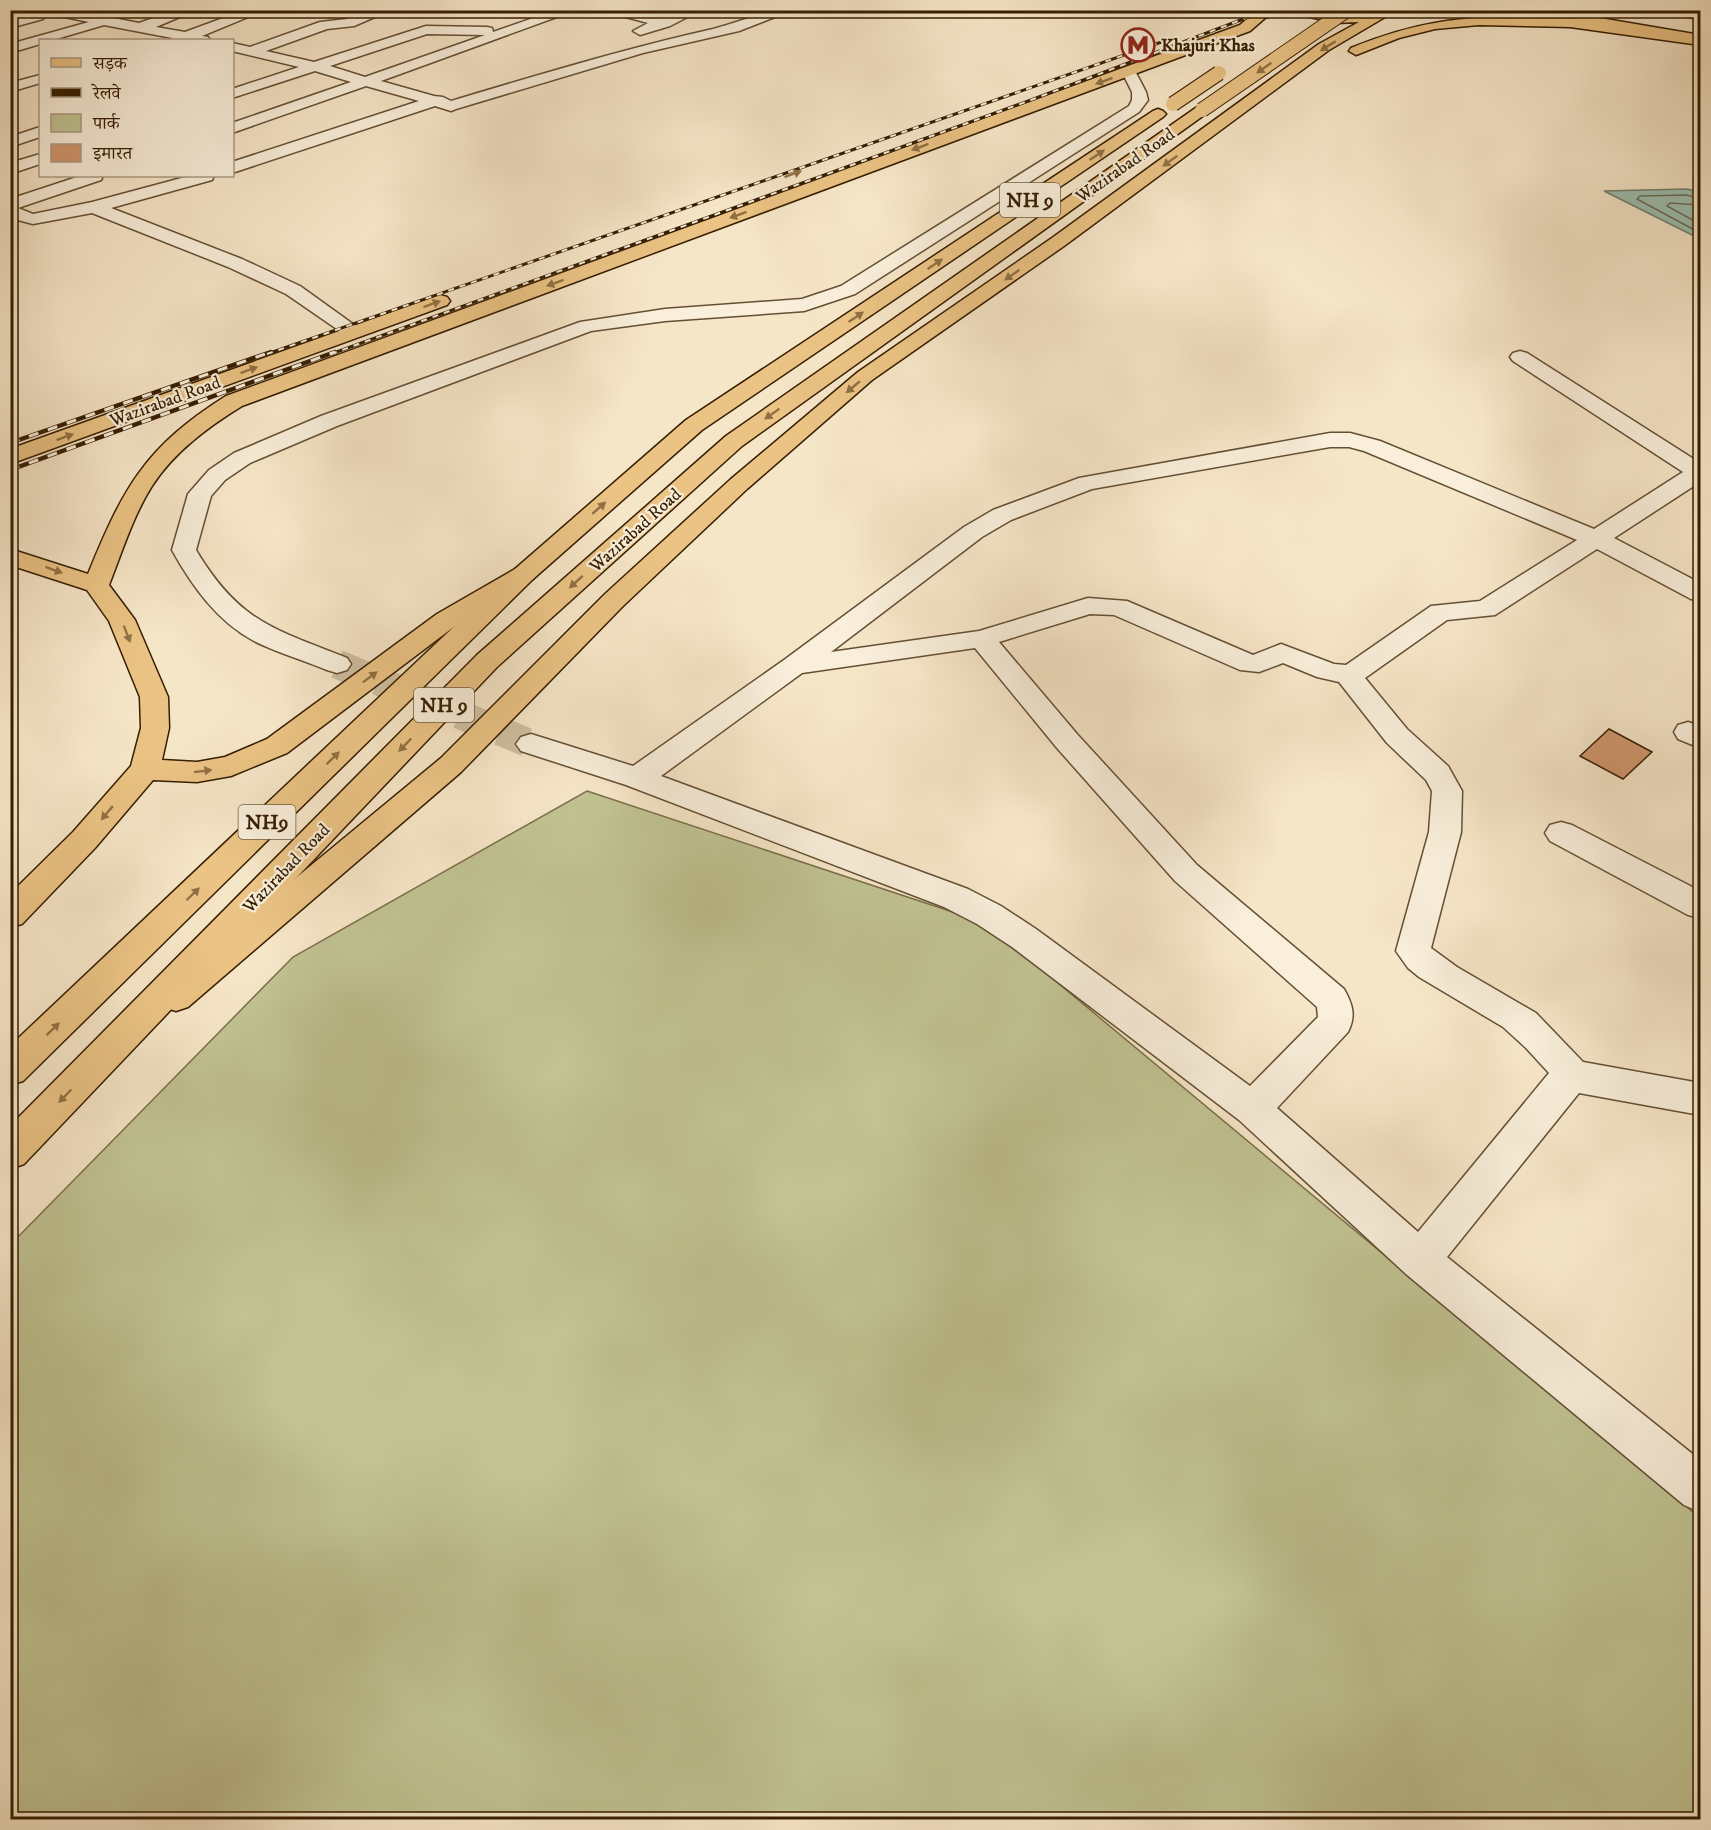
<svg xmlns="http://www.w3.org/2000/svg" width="1711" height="1830" viewBox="0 0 1711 1830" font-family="'IM FELL DW Pica','Noto Serif Devanagari',serif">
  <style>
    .green { fill: #c1c393; stroke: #7b704a; stroke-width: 1.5 }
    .water { fill: #9dc0b2; stroke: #737f6b; stroke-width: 1.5 }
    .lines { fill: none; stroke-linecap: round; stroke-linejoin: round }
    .shore { stroke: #696e5a; stroke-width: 1.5 }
    .building { fill: #d1966e; stroke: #351d01; stroke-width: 1.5 }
    .minor-tunnel { stroke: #cfbea0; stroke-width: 29; stroke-dasharray: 29 15; stroke-linecap: butt }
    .minor-casing { stroke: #654f33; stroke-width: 3 }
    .major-casing { stroke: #351d01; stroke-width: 3 }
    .highway-casing { stroke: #351d01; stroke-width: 3 }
    .minor { fill: #f9efdb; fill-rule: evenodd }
    .major { fill: #ebc384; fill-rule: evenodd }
    .highway { fill: #ebc384; fill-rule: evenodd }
    .rail-far1-casing { stroke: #351d01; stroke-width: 3 }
    .rail-casing { stroke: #351d01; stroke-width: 4.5 }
    .rail-far1 { stroke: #f9efdb; stroke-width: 2; stroke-dasharray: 6; stroke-linecap: butt }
    .rail { stroke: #f9efdb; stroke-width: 3; stroke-dasharray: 10; stroke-linecap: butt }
    .highway-bridge-casing { stroke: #351d01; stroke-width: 16; stroke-linecap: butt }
    .highway-bridge { stroke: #ebc384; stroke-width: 14 }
    .oneway { fill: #907042 }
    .labels { text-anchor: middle; stroke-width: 4.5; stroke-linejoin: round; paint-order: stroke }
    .far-poi-label { font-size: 18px; font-weight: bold; fill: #351d01; stroke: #f9efdb; text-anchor: start }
    .far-street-label { font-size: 18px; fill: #351d01; stroke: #f9efdb }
    .shield { fill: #f9efdb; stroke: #705c42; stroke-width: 1.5 }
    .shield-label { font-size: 20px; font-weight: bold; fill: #351d01 }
  </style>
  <rect width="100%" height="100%" fill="#f6e6c8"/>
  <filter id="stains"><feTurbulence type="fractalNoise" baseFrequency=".00333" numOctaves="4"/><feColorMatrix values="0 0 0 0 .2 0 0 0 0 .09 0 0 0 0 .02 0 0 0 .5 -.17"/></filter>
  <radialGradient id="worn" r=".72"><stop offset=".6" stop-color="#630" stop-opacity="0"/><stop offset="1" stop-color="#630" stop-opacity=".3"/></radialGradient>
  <path class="green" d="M587,791L986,923L1700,1518V1819L11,1820V1244L293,957Z"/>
  <path class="water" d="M1687,189L1700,192V239L1604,191Z"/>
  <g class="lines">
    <g class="shore">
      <path d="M1700,198L1686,195L1640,196L1637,199L1700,233"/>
      <path d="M1700,205L1670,203L1667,206L1700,224"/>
    </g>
  </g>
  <path class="building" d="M1609,729L1652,752L1623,779L1580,756Z"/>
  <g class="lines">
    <path class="minor-tunnel" d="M337,664L531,744"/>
    <defs>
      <g id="minor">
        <path d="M54,10H72L139,23L176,10H196L156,27L185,32L245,10H265L202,36L208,37L210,40H170L172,38L104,25L53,40H40V44L10,53V44L89,22L55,15Z"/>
        <path d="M371,10H391L354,26L327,29L266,51L314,62L426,26L487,27L492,28L493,32L556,10H576L381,81L434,96L443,97L451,101C538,75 624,49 713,29C740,22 765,10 793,10L739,31L643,53L456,109L451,111L435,106L232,173V162L419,101L366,86L232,133V123L351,82L315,71L232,98V89L299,67L232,51V43L250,47L320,22L347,19ZM427,34L485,35L365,77L330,66Z"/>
        <path d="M600,10H626L661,18L682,10H701L670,26L640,35L633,31L648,23Z"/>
        <path d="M1663,10L1700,11V19L1669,14Z"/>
        <path d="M38,12L45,16L43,19L10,28V20Z"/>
        <path d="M1129,68L1134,69L1146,92L1148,100L1139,112L855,294L804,311L665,321L591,331L337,426L250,463L225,480L211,496L196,550C239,622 274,629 347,658L351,664L347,670L337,673L327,670C303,660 278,653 254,641C217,621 192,586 172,550L188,494L209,470L234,453L321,416L580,322L665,309L802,299L841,286L1129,106L1132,100V92L1122,72Z"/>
        <path d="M40,75V83L10,92V83Z"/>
        <path d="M40,127V137L10,147V137Z"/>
        <path d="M40,154V164L10,174V163Z"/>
        <path d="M80,176H103L101,180L18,208L33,214L92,202L189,176H214L212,180L111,208L242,259L300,286L364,332L361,336H347L286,294L228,267L92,213L33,224L10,218V199Z"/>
        <path d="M1520,351L1527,353L1700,463V482L1614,538L1700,583V601L1691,599L1597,549L1495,615L1447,620L1365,678L1407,729L1448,766L1462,791L1461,832L1431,948L1457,967L1536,1013L1583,1062L1700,1083V1115L1579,1093L1447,1257L1700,1460V1512L1684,1505L1406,1274L1239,1120L1012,947L977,924L944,907L626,785L521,751L516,744L521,737L531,734L633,766L784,660L964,527L993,510L1079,478L1330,433H1350L1380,441L1594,529L1683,472L1513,361L1510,357L1513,353ZM1330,447H1349L1364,451L1577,540L1480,601L1431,606L1346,665L1334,664L1281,644L1253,655L1127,601L1088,598L979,631L831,652L982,537L1011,520L1092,489ZM1090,614L1114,615L1240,670L1259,672L1283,663L1317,677L1339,682L1387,743L1426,780L1432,791L1429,832L1396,951L1408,968L1419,977L1503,1027L1526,1048L1549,1073L1418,1232L1277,1108L1348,1032C1356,1016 1353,1005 1344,989L1197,865L1077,734L999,642ZM975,648L1057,748L1175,881L1317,1007L1318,1017L1250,1086L1036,929L1001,906L968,889L661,776L802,673Z"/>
        <path d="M1688,722L1700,726V748L1678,739L1674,732L1678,725Z"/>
        <path d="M1561,822L1572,825L1700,891V918L1688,915L1550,841L1545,833L1550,825Z"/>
      </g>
      <g id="major">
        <path d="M1262,10H1315L1336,15L1378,13L1385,17L1329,50L1064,246L872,380L747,489L623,606L461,772L188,1007L176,1011L164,1007L159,997L164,987L441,758L605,594L731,479L858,372L1052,238L1319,44L1359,22L1336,23L1297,14L1275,15L1265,18L1250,31L242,406C208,427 174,452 152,486C133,516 122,552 109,585L135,620L168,697L169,728L162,760L197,762L225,757L267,739L437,614L515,569L524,566L533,569L537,574L533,579L455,626L287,753L231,776L197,782L153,780L95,848L22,924L10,927V894L73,832L131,766L141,728L140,697L109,621L87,590L10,565V549L88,574C123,488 145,447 226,396L1240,25L1255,12Z"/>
        <path d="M1525,16C1584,20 1642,27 1700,37V45L1570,27L1479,25L1435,29L1399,38L1356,55L1349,51L1351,48C1414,22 1457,17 1525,16Z"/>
        <path d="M440,295L447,297L450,301L447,305L10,464V449Z"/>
      </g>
      <g id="highway">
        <path d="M1520,10H1553L1700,35V43L1526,14Z"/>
        <path d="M1202,105L1207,107L1210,110L1207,113L742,446L497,667L24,1164L10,1169V1126L477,655L726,436L1197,107Z"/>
        <path d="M1158,109L1163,111L1166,114L1163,117L702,430L533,579L23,1081L10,1085V1046L515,569L686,420L1153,111Z"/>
      </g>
    </defs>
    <use href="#minor" class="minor-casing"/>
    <use href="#major" class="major-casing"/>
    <use href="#highway" class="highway-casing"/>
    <use href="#minor" class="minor"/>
    <use href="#major" class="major"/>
    <use href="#highway" class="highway"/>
    <defs>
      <g id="rail-far1">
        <path d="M267,354L1173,38"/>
        <path d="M331,354L1031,100L1267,10"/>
      </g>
      <g id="rail">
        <path d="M10,443L271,352"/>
        <path d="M10,470L335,352"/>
      </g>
    </defs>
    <use href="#rail-far1" class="rail-far1-casing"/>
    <use href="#rail" class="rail-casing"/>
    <use href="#rail-far1" class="rail-far1"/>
    <use href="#rail" class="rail"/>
    <defs>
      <g id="highway-bridge">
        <path d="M1173,104L1219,73"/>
        <path d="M1202,110L1347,10"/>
      </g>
    </defs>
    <use href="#highway-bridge" class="highway-bridge-casing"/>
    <use href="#highway-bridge" class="highway-bridge"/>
  </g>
  <defs><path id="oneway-solid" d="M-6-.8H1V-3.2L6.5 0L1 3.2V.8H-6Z" transform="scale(1.5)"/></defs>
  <g class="oneway">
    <use href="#oneway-solid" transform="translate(1328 46) rotate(148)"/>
    <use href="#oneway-solid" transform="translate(1264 68) rotate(145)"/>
    <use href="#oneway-solid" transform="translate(1104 81) rotate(160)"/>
    <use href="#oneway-solid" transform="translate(920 147) rotate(160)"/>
    <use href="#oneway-solid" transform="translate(1097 155) rotate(-34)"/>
    <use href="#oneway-solid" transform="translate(1170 161) rotate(144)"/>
    <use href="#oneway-solid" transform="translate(793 174) rotate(-20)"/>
    <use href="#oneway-solid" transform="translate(738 215) rotate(160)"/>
    <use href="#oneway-solid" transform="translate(935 264) rotate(-34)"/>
    <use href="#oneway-solid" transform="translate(1012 275) rotate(145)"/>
    <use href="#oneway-solid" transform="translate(555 283) rotate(160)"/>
    <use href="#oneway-solid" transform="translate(432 304) rotate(-20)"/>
    <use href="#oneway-solid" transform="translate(856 317) rotate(-34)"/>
    <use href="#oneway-solid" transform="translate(249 370) rotate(-20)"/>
    <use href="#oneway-solid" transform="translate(853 387) rotate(140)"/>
    <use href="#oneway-solid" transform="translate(772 414) rotate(145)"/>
    <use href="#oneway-solid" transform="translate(65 437) rotate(-20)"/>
    <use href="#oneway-solid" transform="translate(599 508) rotate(-41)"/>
    <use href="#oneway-solid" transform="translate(54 570) rotate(20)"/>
    <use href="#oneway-solid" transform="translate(576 582) rotate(138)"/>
    <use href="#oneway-solid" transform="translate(127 634) rotate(69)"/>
    <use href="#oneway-solid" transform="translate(370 677) rotate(-37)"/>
    <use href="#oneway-solid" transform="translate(405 745) rotate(134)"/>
    <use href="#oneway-solid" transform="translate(333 758) rotate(-44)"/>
    <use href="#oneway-solid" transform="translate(203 771) rotate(-7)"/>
    <use href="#oneway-solid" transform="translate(107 813) rotate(130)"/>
    <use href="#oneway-solid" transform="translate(193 894) rotate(-44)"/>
    <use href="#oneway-solid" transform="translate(53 1029) rotate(-44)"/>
    <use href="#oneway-solid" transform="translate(65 1096) rotate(134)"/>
  </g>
  <defs>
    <symbol id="metro-ring" viewBox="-11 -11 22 22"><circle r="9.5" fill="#f9efdb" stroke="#8f2418" stroke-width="1.5"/><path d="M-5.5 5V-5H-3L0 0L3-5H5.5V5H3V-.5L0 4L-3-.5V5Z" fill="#8f2418"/></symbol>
  </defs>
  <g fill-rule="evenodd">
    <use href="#metro-ring" x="1119" y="26" width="38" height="38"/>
  </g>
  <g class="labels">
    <g class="far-poi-label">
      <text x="1161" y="51">Khajuri Khas</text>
    </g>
    <g class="far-street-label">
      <text transform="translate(1125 165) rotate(-35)" y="6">Wazirabad Road</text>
      <text transform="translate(165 401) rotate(-20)" y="6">Wazirabad Road</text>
      <text transform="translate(635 530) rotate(-42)" y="6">Wazirabad Road</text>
      <text transform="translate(286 868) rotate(-46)" y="6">Wazirabad Road</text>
    </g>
    <g class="shield">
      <rect x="1000" y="183" width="60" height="34" rx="4.5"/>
      <rect x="414" y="688" width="60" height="34" rx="4.5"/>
      <rect x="238.5" y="805" width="57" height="34" rx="4.5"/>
    </g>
    <g class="shield-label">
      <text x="1030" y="207">NH 9</text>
      <text x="444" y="712">NH 9</text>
      <text x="267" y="829">NH9</text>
    </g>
  </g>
  <rect width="1711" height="1830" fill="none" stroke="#f6e6c8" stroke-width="36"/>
  <rect x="12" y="12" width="1687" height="1806" fill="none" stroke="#351d01" stroke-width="3"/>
  <rect x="18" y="18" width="1675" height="1794" fill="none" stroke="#351d01" stroke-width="1.5"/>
  <rect x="39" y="39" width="195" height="138" fill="#f9efdb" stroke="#ab9b84" stroke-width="1.5"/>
  <rect x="51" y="58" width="30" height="9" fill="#ebc384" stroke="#ab9b84" stroke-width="1.5"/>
  <text x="93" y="69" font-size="18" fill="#351d01">सड़क</text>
  <rect x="51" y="88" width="30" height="9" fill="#351d01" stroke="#ab9b84" stroke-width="1.5"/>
  <text x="93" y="99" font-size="18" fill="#351d01">रेलवे</text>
  <rect x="51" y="114" width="30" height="18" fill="#c1c393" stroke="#ab9b84" stroke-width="1.5"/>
  <text x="93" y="129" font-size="18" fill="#351d01">पार्क</text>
  <rect x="51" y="144" width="30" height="18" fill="#d1966e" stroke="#ab9b84" stroke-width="1.5"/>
  <text x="93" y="159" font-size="18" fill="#351d01">इमारत</text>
  <rect width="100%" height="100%" filter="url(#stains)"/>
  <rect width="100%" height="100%" fill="url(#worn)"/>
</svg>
